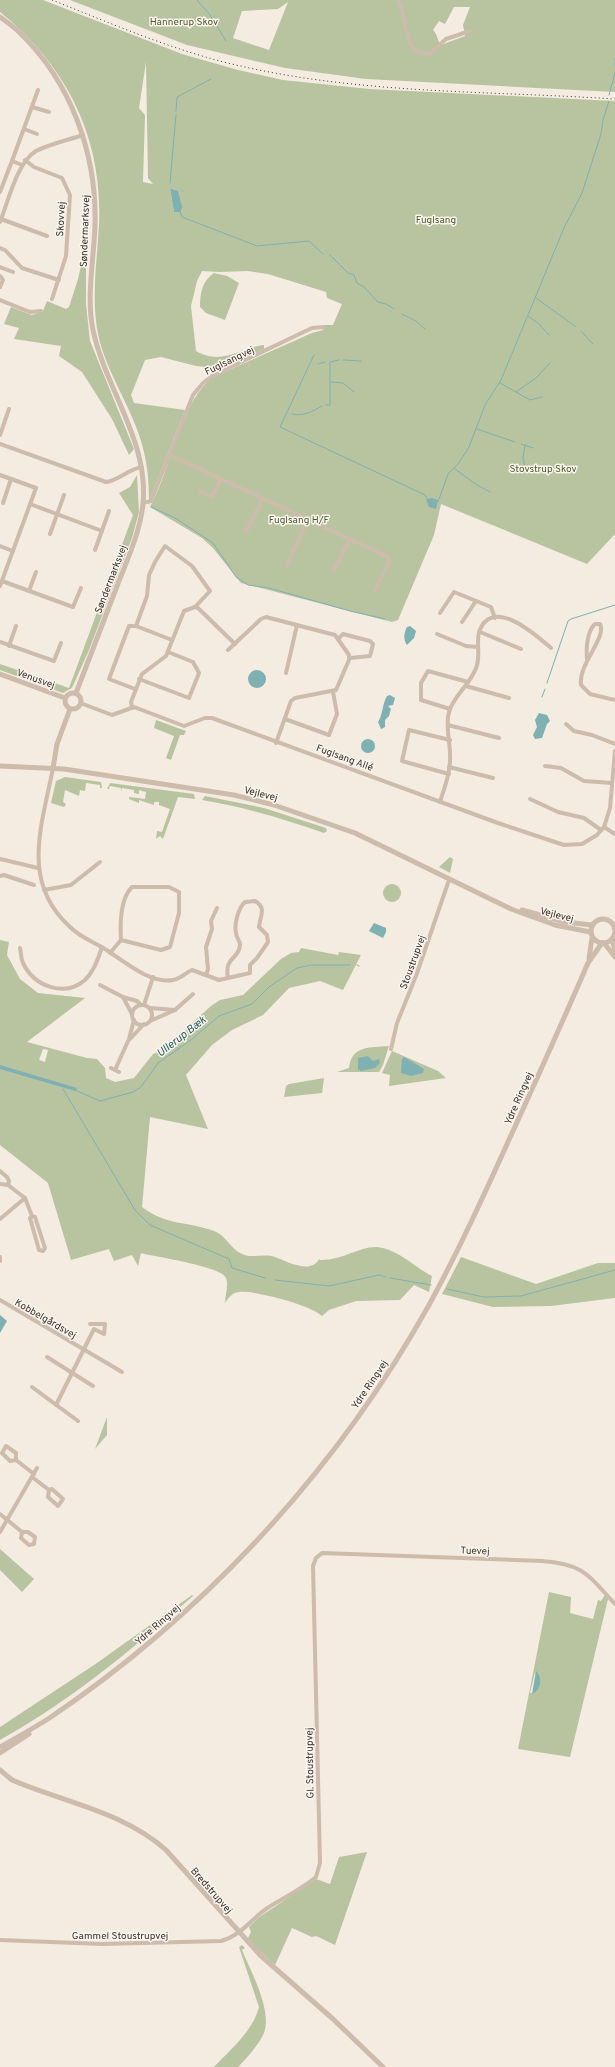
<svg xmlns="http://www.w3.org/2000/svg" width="615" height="2067" viewBox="0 0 615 2067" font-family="Overpass,sans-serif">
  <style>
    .green { fill: #b8c4a0; fill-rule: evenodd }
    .water { fill: #7fb0b2 }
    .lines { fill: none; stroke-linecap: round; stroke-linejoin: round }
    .stream { stroke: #7fb0b2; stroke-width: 1 }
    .minor { stroke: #cdbbac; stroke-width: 4 }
    .tertiary { stroke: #cdbbac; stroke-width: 5 }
    .rail { stroke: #3b302b; stroke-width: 1; stroke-dasharray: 1 3; stroke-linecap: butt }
    .labels { text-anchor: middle; stroke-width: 3; stroke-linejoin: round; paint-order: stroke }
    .park-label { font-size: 10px; fill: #4a5a2e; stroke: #fbf5ee }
    .street-label { font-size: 10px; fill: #3b302b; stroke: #fbf5ee }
    .water-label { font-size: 11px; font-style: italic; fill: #1f5a5e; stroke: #fbf5ee }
  </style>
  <rect width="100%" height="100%" fill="#f4ebe1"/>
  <g class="green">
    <path d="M0,0H43L182,54L238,70L283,80L369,89L615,101V534L587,564L441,504L434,535L398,620L392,622L241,583L213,548L202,538L150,507C172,467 177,410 211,378L312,333L323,330L325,325H333L342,304L327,298L326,292L268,274L248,271L220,272L202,271L197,281L191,306L196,351C222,366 240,348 264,345V349L222,369L196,366L161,357L145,360L131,395L134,403L185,410L149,501C149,480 147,460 141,441C130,404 106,372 98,334C91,299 97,261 99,225C103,138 67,66 0,12ZM146,62L148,178L153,184L143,182L145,115L139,108ZM170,188L176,190L174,212Z"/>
    <path d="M70,0H615V92L366,79L285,68L187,45ZM288,2L269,50L233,38L242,11L278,9ZM454,7H470L463,25L465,36L441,45C437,40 438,35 433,30L439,21L445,24Z"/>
    <path d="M86,244V304L90,341L134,449L129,455L112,419L82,372L59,356L61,346L14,339L19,328L4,324L11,307L32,315L43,311L47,301L66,309L69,307L78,279Z"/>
    <path d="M214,273L227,276L239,283L225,320L206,313L200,307C200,293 202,281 214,273Z"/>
    <path d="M137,475L139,512L132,538L89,650L72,688L63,693L0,670V664L69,688L133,515L119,493L130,487Z"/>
    <path d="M156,720L186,731L184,735H180L171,760L166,758L174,736L154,728Z"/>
    <path d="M65,777L101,782L102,788H100V785L86,783L85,791L80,790L79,796L65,790L63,802L66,804L64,807L51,803L56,781Z"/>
    <path d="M110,783L194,794L195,799L178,797L163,839L160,836L156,839L157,831L162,832L170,809L159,805V802H154V805L139,800V803L129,799V797L145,799L146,792L139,790V794L134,793V790L122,788V791L121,788L110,786L109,789H107Z"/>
    <path d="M205,796L264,808L326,828L327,831L324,833C284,819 244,807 202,800Z"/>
    <path d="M450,857L453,859L450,873L439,867Z"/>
    <circle cx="392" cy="893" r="9"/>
    <path d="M0,940L9,942L7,955L20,979L38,993L85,998L27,1042L87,1058L97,1059L105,1068L106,1078L115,1082L134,1078L153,1054L170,1047L178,1040L192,1023L211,1006L220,1000L243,995L281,959L291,953L299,952L301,948L338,955L339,952L361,955L343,990L320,981L289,988L263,1015L232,1030L212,1045L186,1075L208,1129L150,1117L142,1207C167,1226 187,1221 214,1231C226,1235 230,1249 242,1254C252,1259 265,1253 275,1257C286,1261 311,1275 319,1259L320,1260C341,1261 360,1246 377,1247C398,1249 414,1267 432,1276L429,1292L414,1285L400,1300L356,1301L329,1310L322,1316C311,1305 254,1290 239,1292C232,1293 229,1297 225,1303C225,1296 229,1285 226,1278C221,1266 155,1257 141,1253L138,1266L132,1255L114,1261L109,1249L71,1260L48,1183L0,1145ZM43,1049L48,1050L45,1062L39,1060Z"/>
    <path d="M389,1046L383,1065L379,1072H337L349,1068C352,1045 369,1048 389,1046Z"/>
    <path d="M392,1051L438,1071L446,1078L389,1086L390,1075L382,1073Z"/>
    <path d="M324,1078L322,1093L284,1097L286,1086L289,1084Z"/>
    <path d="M461,1257L536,1284L598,1263H615V1298L551,1306L493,1307L442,1294Z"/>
    <path d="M107,1417V1435L95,1449Z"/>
    <path d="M0,1549L34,1579L22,1592L0,1570Z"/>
    <path d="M549,1592L571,1597L570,1613L593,1619L598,1600L601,1601L605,1595L608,1599L570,1757L518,1749ZM535,1672L539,1686L534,1693H530Z"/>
    <path d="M192,1595L193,1596C130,1651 73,1699 0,1740V1727L97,1663Z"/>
    <path d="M367,1852L335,1945L316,1936L312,1937L292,1928L275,1965L247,1940L251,1932L249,1927L258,1918L316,1879L330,1884L339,1857Z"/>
    <path d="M242,1945L245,1948L242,1950C251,1972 274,2013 263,2035C259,2044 245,2060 238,2067H214C230,2050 253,2031 259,2007L239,1947Z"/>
  </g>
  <g class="water">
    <path d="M170,188L178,191L182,207L180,212H174Z"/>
    <path d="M432,498L438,500L436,509L429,507L426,499Z"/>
    <path d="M410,626L416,631L414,638L407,645C403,640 404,632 407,627Z"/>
    <circle cx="257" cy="679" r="9"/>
    <path d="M390,695L395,698L393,705L388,706L391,709L389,716L385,720V727L381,729L378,722C383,715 382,704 387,696Z"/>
    <path d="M539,713L547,715L550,721L547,724L542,738L535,739L533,735L537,727L535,720Z"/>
    <circle cx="368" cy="746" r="7"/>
    <path d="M374,923L386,928V932L383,938L369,931Z"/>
    <path d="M368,1056L373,1061L379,1059L380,1063L375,1068L361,1071L358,1069V1058Z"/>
    <path d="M404,1057L424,1069L423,1073L411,1076L401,1073L402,1059Z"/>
    <path d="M0,1065L77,1088L75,1091L0,1069Z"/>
    <path d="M0,1315L7,1321L0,1333Z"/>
    <path d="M536,1671C543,1678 541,1690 532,1694Z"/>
  </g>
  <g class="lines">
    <g class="stream">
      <path d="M197,0L210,15L226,41"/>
      <path d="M615,58V67"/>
      <path d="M609,95L615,73"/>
      <path d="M176,111L177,97L211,79"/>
      <path d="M170,183L176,115"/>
      <path d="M180,211L182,217L257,246L309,241L323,254"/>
      <path d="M330,255L348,273L354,275L357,283L364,287L378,302L386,304L394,309"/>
      <path d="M536,298L576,327"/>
      <path d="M402,314L416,321L425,329"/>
      <path d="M528,316L539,324L549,335"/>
      <path d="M581,331L593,344"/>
      <path d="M314,355L280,427L425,495L427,498"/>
      <path d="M343,360L361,361"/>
      <path d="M318,364L325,362"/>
      <path d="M331,382L343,383L354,392"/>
      <path d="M500,383L530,400L542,397"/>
      <path d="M516,392L536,378L550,363"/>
      <path d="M326,405H330V362L339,360"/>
      <path d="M292,414C302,417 314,411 322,406"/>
      <path d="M477,429L515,442"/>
      <path d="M521,444L533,448"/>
      <path d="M525,445L523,458L525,467L546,472"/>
      <path d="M455,469L477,485L490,492"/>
      <path d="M438,502L448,474L458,464L469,447L485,405L501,380L564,228L582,193L601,134L603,120L609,101"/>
      <path d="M151,507L175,518L213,543L236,577L248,585L269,588L350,611L385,619"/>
      <path d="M547,683L568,621L571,619L615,605"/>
      <path d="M542,697L545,689"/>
      <path d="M357,965L359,966"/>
      <path d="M63,1089L135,1210L150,1225L229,1259L232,1268L265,1278"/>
      <path d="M75,1090L100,1101L133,1092L141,1087L158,1063L191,1040L219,1016L252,1004L269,987L297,968L311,965H350"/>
      <path d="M390,1278L431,1285"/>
      <path d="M275,1280L329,1286L379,1275L386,1277"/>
      <path d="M447,1289L484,1297L521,1296L615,1270"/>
    </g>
    <g class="minor">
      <path d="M398,0C409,17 400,55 429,54L446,39L470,31"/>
      <path d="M32,107L49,112"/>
      <path d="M24,129L37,134"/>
      <path d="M25,160L34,167L62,178L70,195L66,256L52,299"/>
      <path d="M22,165L12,161L38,90"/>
      <path d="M0,192L12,161"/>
      <path d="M1,219L47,236"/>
      <path d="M0,222C8,202 17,162 36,151C50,144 68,140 83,135"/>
      <path d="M0,248L5,250L22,268L59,280"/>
      <path d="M0,267L13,272"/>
      <path d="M0,276L3,280L0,287"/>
      <path d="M0,300L30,312L41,311"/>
      <path d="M0,435L9,409"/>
      <path d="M0,444L106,482C120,480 128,469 142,467"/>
      <path d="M170,455L386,556L389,558V562L375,590"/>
      <path d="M0,475L36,488L0,586"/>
      <path d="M200,491L212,497L221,479"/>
      <path d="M3,503L11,479"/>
      <path d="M143,503L151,501L193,395L203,383L212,376L312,328L324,327"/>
      <path d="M30,504L102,531"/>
      <path d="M246,532L263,498"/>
      <path d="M50,534L64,495"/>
      <path d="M0,546L13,551"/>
      <path d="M95,550L109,511"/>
      <path d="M286,566L308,520"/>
      <path d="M334,570L350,539"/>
      <path d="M2,581L73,607L81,588"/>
      <path d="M29,591L36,572"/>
      <path d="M440,613L454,592L491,607L495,618"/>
      <path d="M462,622L476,601"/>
      <path d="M136,626L147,596L149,575L155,562L165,546L192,566L210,591L195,607"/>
      <path d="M480,632L521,649"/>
      <path d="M437,634L466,646L478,647"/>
      <path d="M339,638L343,634L370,641L373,644L370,656L350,658"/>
      <path d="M0,642L54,661L61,643"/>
      <path d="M9,646L16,626"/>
      <path d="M228,650L261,619L266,617L335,635L349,655V660L336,690L295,698L291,701L276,743"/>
      <path d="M587,659C586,649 587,631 595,624H600C607,638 578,664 581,685L590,694L615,700"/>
      <path d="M286,673L297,625"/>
      <path d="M139,679L189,698L199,673L193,662L168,652"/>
      <path d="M466,686L509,698"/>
      <path d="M135,689L109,679L129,626H136L172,640"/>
      <path d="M83,704L112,715L134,707L184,726L205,718H212L498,823L564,845L582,844L597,835L604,827L610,808L615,751"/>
      <path d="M132,707L131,702L142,674L166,656L184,611L195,607L198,608L235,644"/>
      <path d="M450,709L421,700V683L428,671L468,682"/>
      <path d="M285,719L329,735L337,714L333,692"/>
      <path d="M566,724L574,731L592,735L615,744"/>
      <path d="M448,725L499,738"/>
      <path d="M545,766L561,768L584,781L612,783"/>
      <path d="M449,767L493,778"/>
      <path d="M53,768C42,825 20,882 70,927C81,938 96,943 108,951C126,963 151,984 173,980C181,979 185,973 192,970L219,980L250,973V965L257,958L268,942L267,935L259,927C260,916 267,908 255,901L245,902C238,908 234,925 236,933C236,938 240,940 240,945C239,960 224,956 228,978"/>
      <path d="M449,774L402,761L409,730L450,740"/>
      <path d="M530,799L558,812L584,818L601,830"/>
      <path d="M440,802C445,786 451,771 450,754C450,741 445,725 449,712C454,695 470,685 476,668C481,657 476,644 479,632C492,595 536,635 551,648"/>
      <path d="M604,827L615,834"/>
      <path d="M0,859L38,868"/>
      <path d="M0,876L4,875L34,885"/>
      <path d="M44,890L71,885L100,862"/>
      <path d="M20,948C21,953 21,959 23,963C34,986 64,998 85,980C94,971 98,959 102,947"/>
      <path d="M110,953L121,940L161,950L170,947L179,913V892L169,887H132C120,899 120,924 121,940"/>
      <path d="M206,975L208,969L206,947L212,929L211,921L217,908"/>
      <path d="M100,985L123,997L137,1001L141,1005"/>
      <path d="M123,997L132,1014"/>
      <path d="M144,1005L153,977"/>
      <circle cx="142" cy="1015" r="10"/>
      <path d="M150,1008L175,1010"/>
      <path d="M150,1021L175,1010L193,994"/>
      <path d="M130,1039L144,1024"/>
      <path d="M391,1049L397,1023L416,976L449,880"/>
      <path d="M111,1068L119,1072"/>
      <path d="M115,1070L129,1039L134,1020"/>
      <path d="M0,1171L7,1177L9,1181L8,1185"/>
      <path d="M0,1184L8,1185L25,1198L32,1216L30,1218L39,1250L43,1251L45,1248L35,1217L32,1216"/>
      <path d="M0,1219L25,1198"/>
      <path d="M0,1257V1261"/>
      <path d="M0,1300L122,1372"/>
      <path d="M47,1357L93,1386"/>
      <path d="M32,1387L78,1421"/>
      <path d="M56,1405L94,1329L104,1334L105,1324H90"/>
      <path d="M16,1460L10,1461L2,1453L6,1446L16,1453V1460L34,1474"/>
      <path d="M32,1477L49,1490L48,1497L58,1506L63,1499L52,1489L49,1490"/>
      <path d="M0,1514L22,1532L21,1538L29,1545L34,1544L35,1537L28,1532H22"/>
      <path d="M0,1532L37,1468"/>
      <path d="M0,1940L102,1944L221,1941C241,1936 250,1920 266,1909C282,1898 301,1890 316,1877L320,1863L313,1566L316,1558L322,1553L542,1561C584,1564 588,1575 615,1604"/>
    </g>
    <g class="tertiary">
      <path d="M0,17C7,22 14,27 20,33C71,82 97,154 95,225C94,259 86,296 93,330C106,390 149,441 143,504C140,531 129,556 119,581C105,618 90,656 76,693"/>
      <path d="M0,674L65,698"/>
      <circle cx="73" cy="701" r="8"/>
      <path d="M0,766L64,769L234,795L274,805L355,833L511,909L555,925L590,932"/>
      <path d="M53,768L57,744L70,709"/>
      <path d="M522,910L565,922L592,925"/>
      <circle cx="603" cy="931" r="12"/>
      <path d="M612,939L615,950"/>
      <path d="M604,943L615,957"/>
      <path d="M589,958L592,938"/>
      <path d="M0,1747C16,1738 32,1729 48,1719C204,1614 337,1470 429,1305C458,1252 483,1197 508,1142C535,1083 562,1023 588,963L602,943"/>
      <path d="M0,1753L29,1734"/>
      <path d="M0,1770L12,1780C63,1802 124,1812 166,1850L260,1955L333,2019L383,2067"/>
    </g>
    <path class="rail" d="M52,0C115,25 179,53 245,67C366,94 492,91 615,99"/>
  </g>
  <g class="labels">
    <g class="park-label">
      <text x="184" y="25">Hannerup Skov</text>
      <text x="436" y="223">Fuglsang</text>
      <text x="543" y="472">Stovstrup Skov</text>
      <text x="299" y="523">Fuglsang H/F</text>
    </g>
    <g class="street-label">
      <text transform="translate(60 219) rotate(-87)" y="4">Skovvej</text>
      <text transform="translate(84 231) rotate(-88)" y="4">Søndermarksvej</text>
      <text transform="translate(229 360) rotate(-26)" y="4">Fuglsangvej</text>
      <text transform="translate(110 579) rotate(-69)" y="4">Søndermarksvej</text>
      <text transform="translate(36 678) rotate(20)" y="4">Venusvej</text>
      <text transform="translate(345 757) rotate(20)" y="4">Fuglsang Allé</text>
      <text transform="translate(261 793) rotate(14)" y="4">Vejlevej</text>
      <text transform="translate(557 914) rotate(14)" y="4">Vejlevej</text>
      <text transform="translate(412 962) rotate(-70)" y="4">Stoustrupvej</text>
      <text transform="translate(518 1098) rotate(-66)" y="4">Ydre Ringvej</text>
      <text transform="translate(46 1318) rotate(30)" y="4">Kobbelgårdsvej</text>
      <text transform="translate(369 1384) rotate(-56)" y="4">Ydre Ringvej</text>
      <text transform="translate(475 1550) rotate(2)" y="4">Tuevej</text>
      <text transform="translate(157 1624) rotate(-41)" y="4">Ydre Ringvej</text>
      <text transform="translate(309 1763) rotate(-91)" y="4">Gl. Stoustrupvej</text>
      <text transform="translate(212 1890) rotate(49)" y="4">Bredstrupvej</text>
      <text x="120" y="1939">Gammel Stoustrupvej</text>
    </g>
    <g class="water-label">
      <text transform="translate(181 1036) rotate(-38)" y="4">Ullerup Bæk</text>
    </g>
  </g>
</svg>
